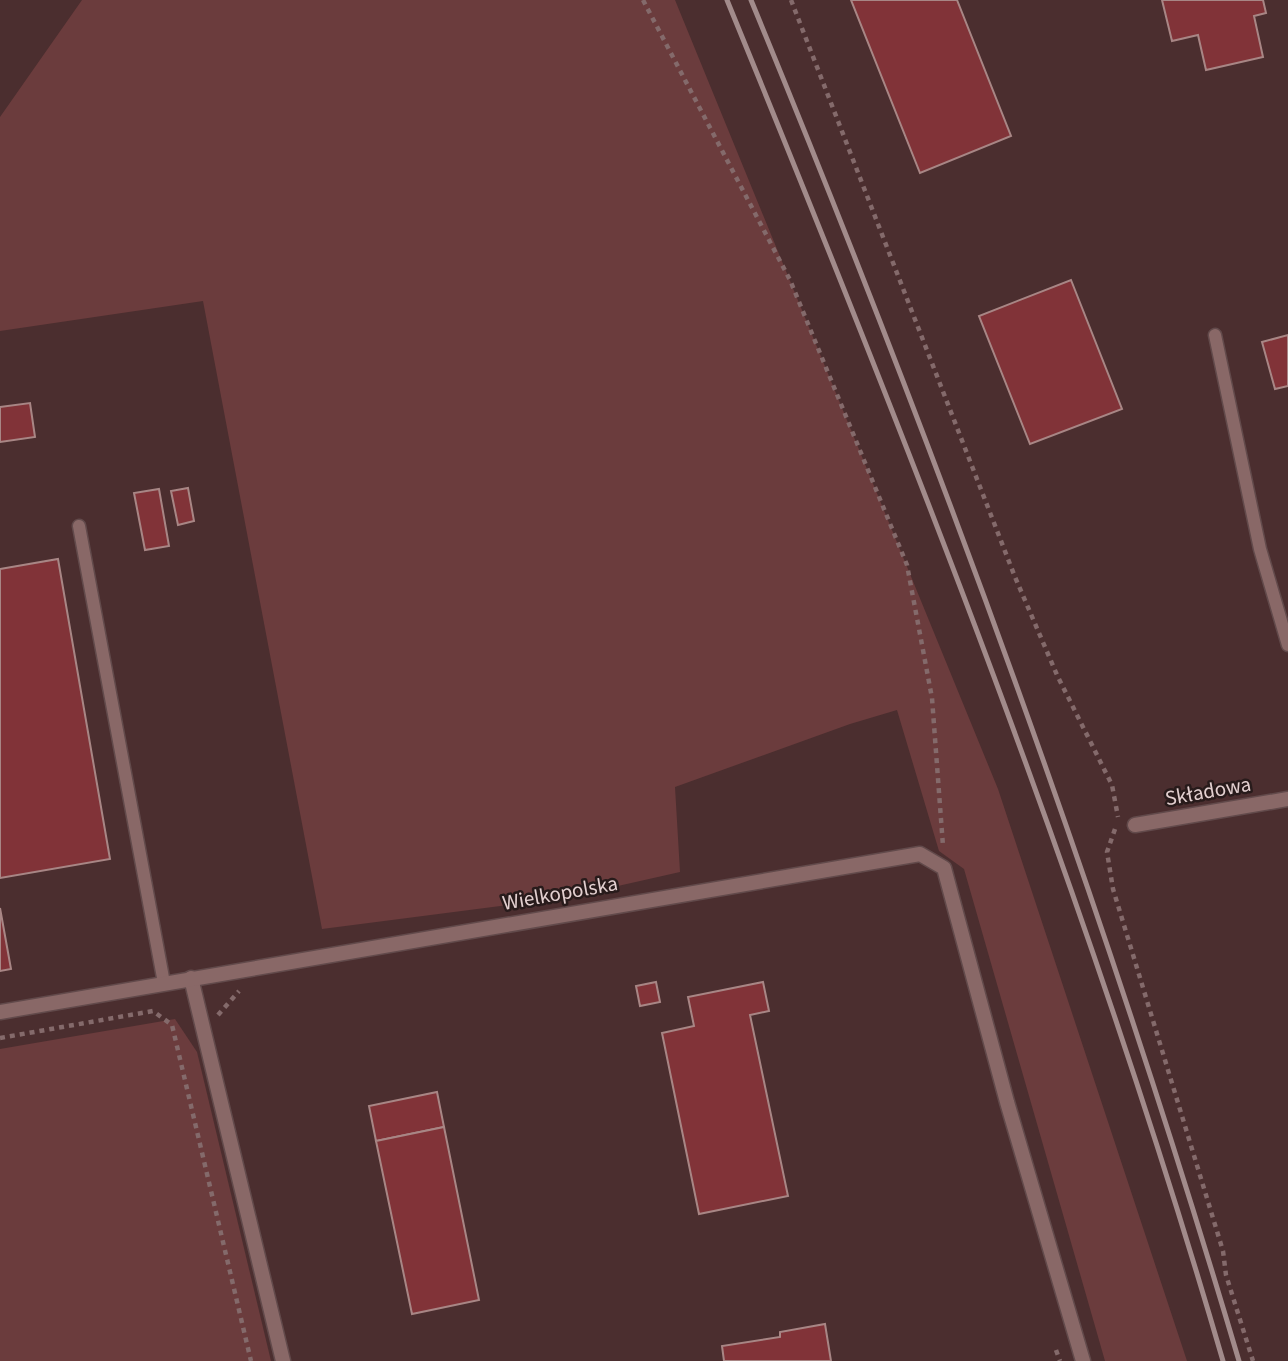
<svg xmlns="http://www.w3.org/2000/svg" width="1288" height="1361" viewBox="0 0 1288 1361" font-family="'Source Sans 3',sans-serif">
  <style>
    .green { fill: #6b3c3d }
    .building { fill: #813338; stroke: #a88685; stroke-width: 2 }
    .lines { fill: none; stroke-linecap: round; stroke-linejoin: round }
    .service-casing { stroke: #624a4b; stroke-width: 15 }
    .minor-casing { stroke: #624a4b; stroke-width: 17 }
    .path { stroke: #846a6b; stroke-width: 4.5; stroke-dasharray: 5 5; stroke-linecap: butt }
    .service { stroke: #896867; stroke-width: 12 }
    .minor { stroke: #896867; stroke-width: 14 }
    .rail { stroke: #a28b8b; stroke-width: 5 }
    .labels { text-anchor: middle; stroke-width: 5; stroke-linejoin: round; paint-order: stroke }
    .street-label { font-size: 21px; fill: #e3d0d0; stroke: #281b1b }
  </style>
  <rect width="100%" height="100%" fill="#4b2e2f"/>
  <g class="green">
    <path d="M82,0H675L998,789L1187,1361H1105L964,869L939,851L897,710L850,724L675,787L680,872L569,897L322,929L203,301L0,331V117Z"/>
    <path d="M175,1019L197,1052L271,1361H0V1049Z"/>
  </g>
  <g class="building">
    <path d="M851,0H957L1011,136L920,173Z"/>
    <path d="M1162,0H1263L1266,13L1254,16L1263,57L1206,70L1198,35L1172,41Z"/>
    <path d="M1071,280L1122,409L1030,444L979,316Z"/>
    <path d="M1288,335V386L1275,389L1262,342Z"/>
    <path d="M30,403L35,437L0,442V407Z"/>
    <path d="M188,488L194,521L178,525L171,491Z"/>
    <path d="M159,489L169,546L145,550L134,493Z"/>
    <path d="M58,559L110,859L0,878V569Z"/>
    <path d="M0,908L11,969L0,971Z"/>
    <path d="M656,982L660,1002L640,1006L636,986Z"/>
    <path d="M763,982L769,1011L750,1015L788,1196L699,1214L662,1033L694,1026L688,997Z"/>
    <path d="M437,1092L444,1127L376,1141L369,1106Z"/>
    <path d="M444,1127L479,1300L412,1314L376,1141Z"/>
    <path d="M825,1324L831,1361H724L722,1346L780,1337V1332Z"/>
  </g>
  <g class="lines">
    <defs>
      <g id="service">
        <path d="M1215,335L1260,549L1288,645"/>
        <path d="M79,526L164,983"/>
      </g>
      <g id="minor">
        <path d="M1135,825L1288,799"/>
        <path d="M191,978L283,1361"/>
        <path d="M0,1012L920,854L944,868L1007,1102L1083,1361"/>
      </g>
    </defs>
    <use href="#service" class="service-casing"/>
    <use href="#minor" class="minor-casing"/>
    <g class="path">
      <path d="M643,0L790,280L907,565L932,698L943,846"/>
      <path d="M791,0L1015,577L1057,675L1112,785L1118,817"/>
      <path d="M1115,829L1107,852L1113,889L1223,1251L1226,1275L1253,1361"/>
      <path d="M218,1015L239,991"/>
      <path d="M0,1038L153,1011L172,1025L251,1361"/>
      <path d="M1056,1350L1060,1361"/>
    </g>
    <use href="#service" class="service"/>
    <use href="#minor" class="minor"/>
    <g class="rail">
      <path d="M727,0C910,447 1088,897 1223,1361"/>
      <path d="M751,0C935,446 1102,898 1239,1361"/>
    </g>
  </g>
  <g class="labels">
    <g class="street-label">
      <text transform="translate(1208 791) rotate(-10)" y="7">Składowa</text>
      <text transform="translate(560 893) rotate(-10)" y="7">Wielkopolska</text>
    </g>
  </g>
</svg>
